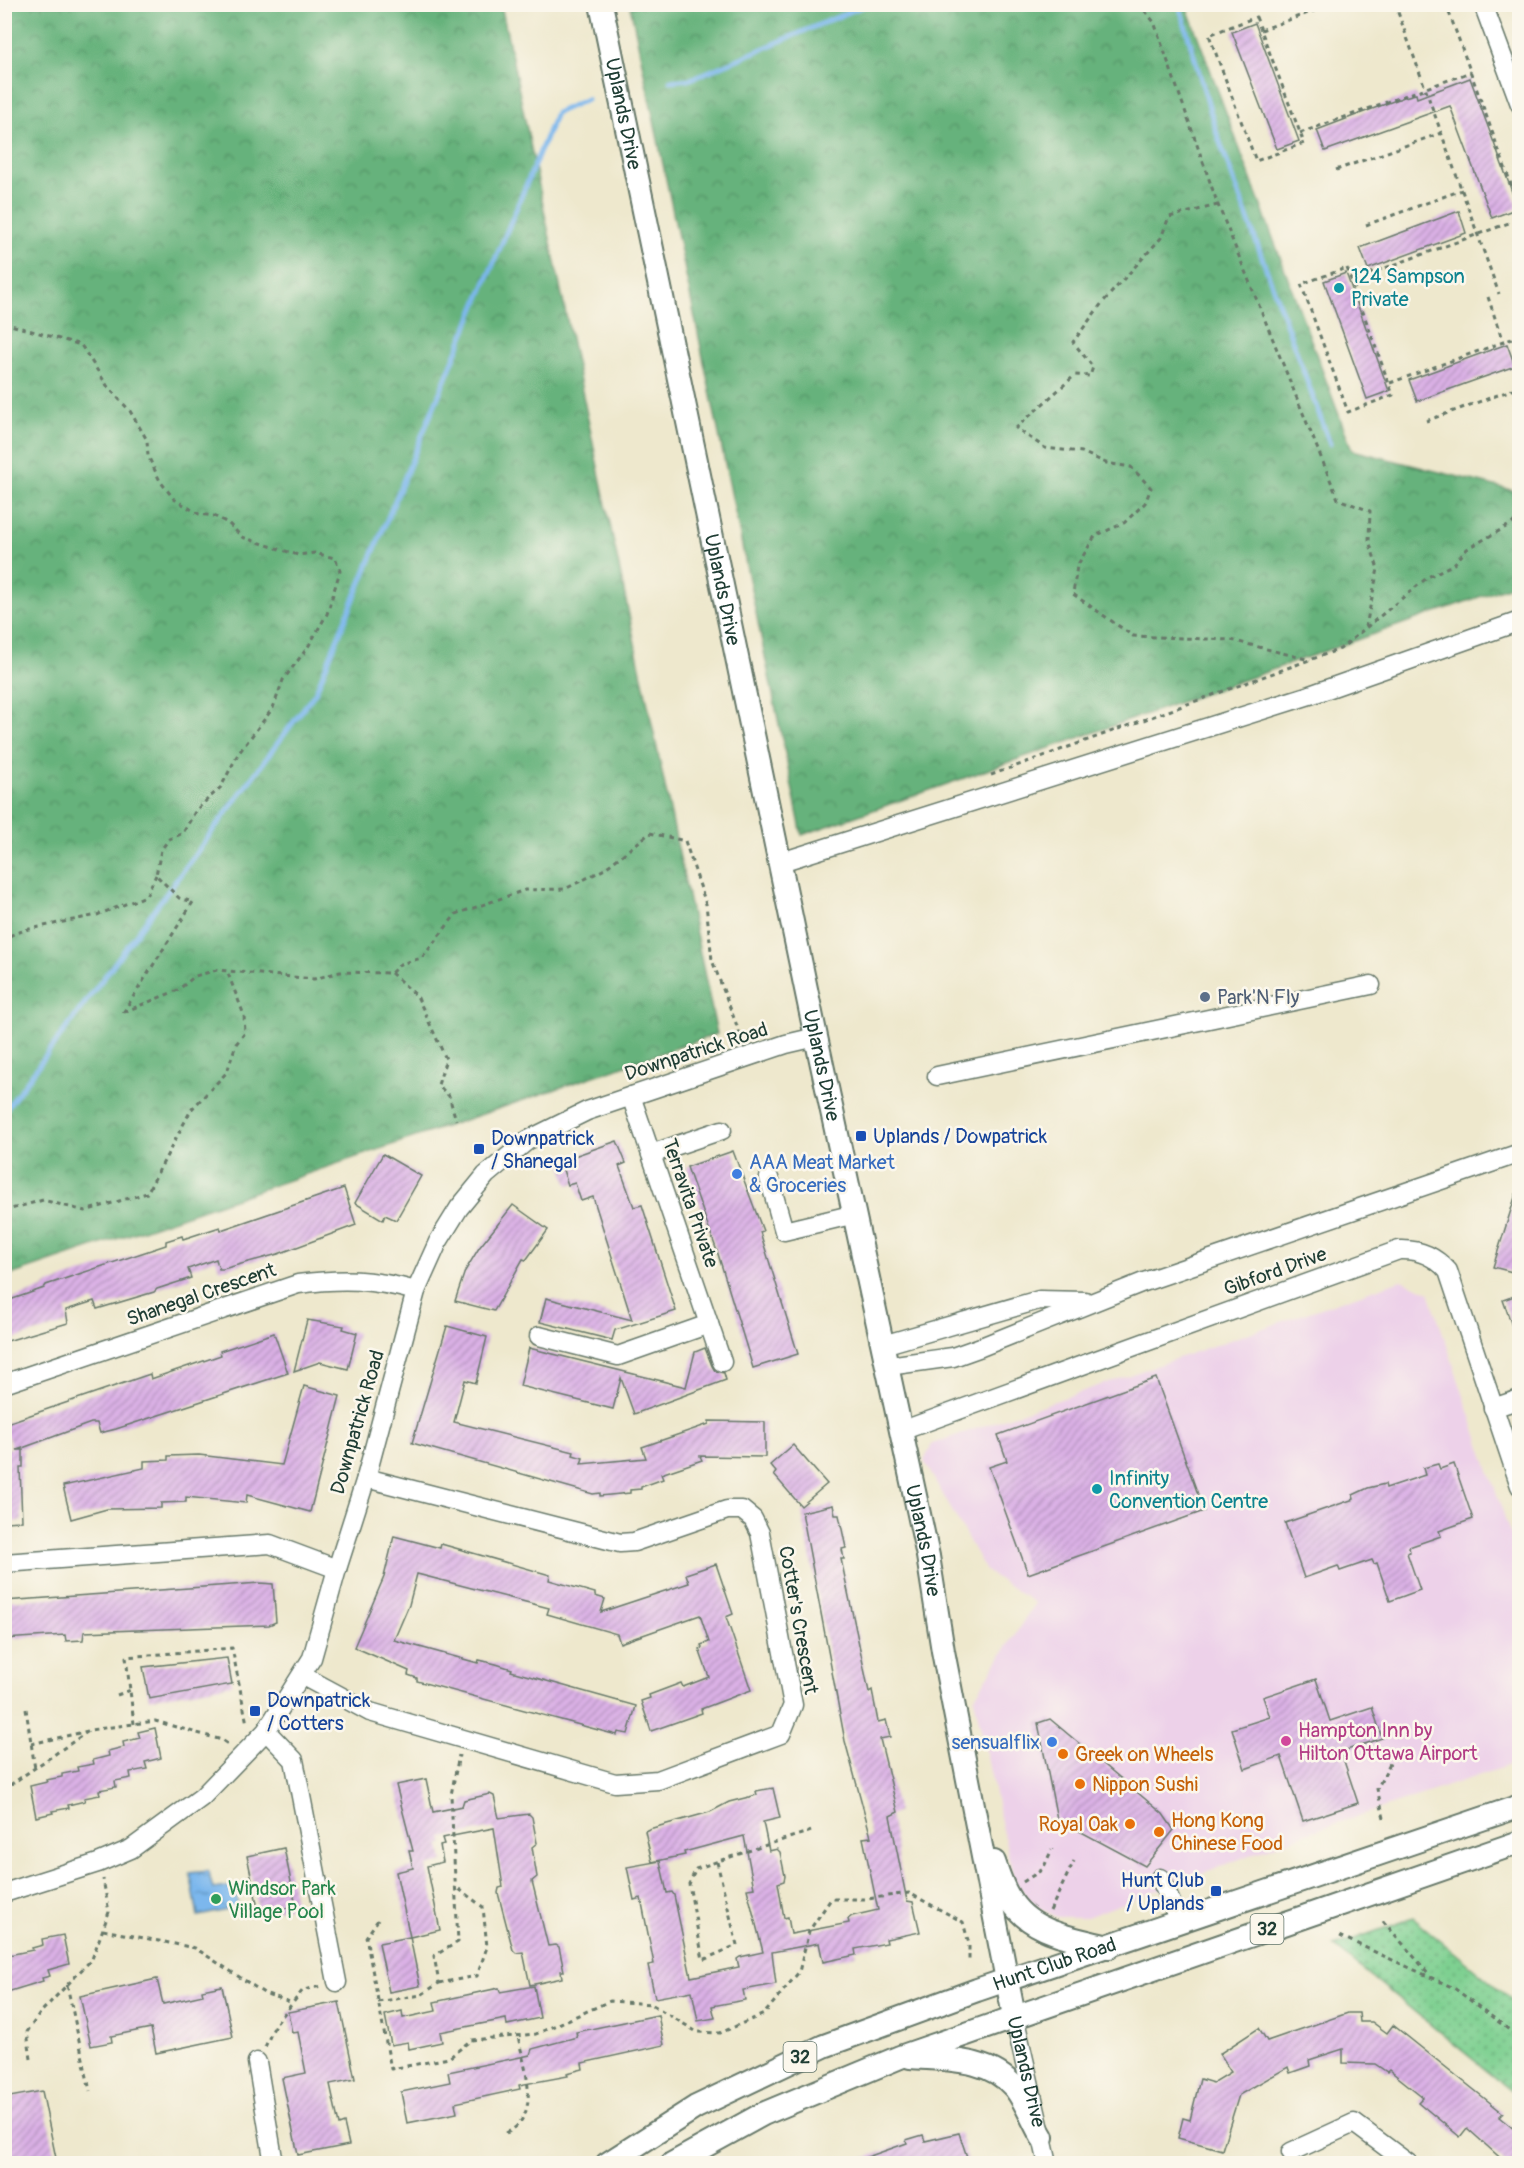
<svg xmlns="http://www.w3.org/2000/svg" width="1524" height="2168" viewBox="0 0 1524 2168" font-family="Pangolin,sans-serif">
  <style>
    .built { fill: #edd1e9 }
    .green { fill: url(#green-dots); stroke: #4e8662; stroke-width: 1.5 }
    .forest { fill: url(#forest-crowns); stroke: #427858; stroke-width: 1.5 }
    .water { fill: url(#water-ripples); stroke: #4d7a90; stroke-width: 1.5 }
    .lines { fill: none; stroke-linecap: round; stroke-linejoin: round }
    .stream { stroke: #7bb7ed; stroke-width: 5 }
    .building { fill: url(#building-hatch) }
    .minor-casing { stroke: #67796a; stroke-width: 21 }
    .major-casing { stroke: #67796a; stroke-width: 26 }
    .path { stroke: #67796a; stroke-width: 3; stroke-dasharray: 4.5 4.5; stroke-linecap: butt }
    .minor { stroke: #fff; stroke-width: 18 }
    .major { stroke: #fff; stroke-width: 22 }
    .culture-dot { fill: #0f9aa8; stroke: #fbf7ec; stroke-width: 2 }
    .service-dot { fill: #5c6f8a; stroke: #fbf7ec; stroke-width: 2 }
    .transit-dot { fill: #1a4fb4; stroke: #fbf7ec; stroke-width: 2 }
    .shop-dot { fill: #3f7fe0; stroke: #fbf7ec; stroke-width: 2 }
    .hotel-dot { fill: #d1479c; stroke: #fbf7ec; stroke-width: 2 }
    .food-dot { fill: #e8710a; stroke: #fbf7ec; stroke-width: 2 }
    .leisure-dot { fill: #2e9e5b; stroke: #fbf7ec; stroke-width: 2 }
    .labels { text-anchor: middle; stroke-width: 5; stroke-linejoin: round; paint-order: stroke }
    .shield { fill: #fbf7ec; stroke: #61756b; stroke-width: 1.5 }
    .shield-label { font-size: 18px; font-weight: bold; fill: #1f3d34 }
    .street-label { font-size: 20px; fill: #1f3d34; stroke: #fbf7ec }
    .culture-label { font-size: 20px; fill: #0d838f; stroke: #fbf7ec; text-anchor: start }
    .service-label { font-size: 20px; fill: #4e5e75; stroke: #fbf7ec; text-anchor: start }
    .transit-label { font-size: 20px; fill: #164399; stroke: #fbf7ec; text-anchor: start }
    .shop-label { font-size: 20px; fill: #366cbe; stroke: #fbf7ec; text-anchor: start }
    .hotel-label { font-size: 20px; fill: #b23c85; stroke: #fbf7ec; text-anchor: start }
    .food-label { font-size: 20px; fill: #c56008; stroke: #fbf7ec; text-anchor: start }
    .leisure-label { font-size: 20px; fill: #27864d; stroke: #fbf7ec; text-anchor: start }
  </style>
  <defs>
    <pattern id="green-dots" width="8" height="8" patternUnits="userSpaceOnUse" patternTransform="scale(1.5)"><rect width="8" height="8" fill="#7ed091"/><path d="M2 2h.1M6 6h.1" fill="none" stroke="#67aa77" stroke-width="1.8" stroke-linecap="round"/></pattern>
    <pattern id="forest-crowns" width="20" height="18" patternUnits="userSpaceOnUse" patternTransform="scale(1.5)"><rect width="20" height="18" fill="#66b27b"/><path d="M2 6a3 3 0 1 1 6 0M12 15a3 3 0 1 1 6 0" fill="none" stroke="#539266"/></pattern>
    <pattern id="water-ripples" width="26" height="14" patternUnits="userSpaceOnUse" patternTransform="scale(1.5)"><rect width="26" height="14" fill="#7bb7ed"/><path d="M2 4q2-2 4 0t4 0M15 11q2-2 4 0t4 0" fill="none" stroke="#6496c1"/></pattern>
    <pattern id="building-hatch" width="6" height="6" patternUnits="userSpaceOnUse" patternTransform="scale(1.5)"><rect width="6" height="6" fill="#dbb1e6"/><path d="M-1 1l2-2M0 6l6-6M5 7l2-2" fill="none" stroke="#b191bb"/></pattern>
  </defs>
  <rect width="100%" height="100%" fill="#fbf7ec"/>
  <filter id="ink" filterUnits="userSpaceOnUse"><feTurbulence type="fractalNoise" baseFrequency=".0167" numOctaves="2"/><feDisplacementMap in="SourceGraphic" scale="12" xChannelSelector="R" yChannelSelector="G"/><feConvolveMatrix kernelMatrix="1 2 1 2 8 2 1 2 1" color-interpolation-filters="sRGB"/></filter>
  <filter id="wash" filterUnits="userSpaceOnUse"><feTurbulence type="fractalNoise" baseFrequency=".008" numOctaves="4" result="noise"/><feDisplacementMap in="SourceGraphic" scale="24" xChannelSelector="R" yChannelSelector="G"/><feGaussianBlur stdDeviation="1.35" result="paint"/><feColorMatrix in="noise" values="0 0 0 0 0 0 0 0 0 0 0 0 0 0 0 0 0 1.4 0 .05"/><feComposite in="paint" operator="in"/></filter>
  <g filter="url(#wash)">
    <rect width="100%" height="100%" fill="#eee8cd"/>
    <path class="built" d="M1401,1280L1429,1292L1519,1560V1762L1308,1833L1087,1917H1056L1034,1905L1014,1881L974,1698L1035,1603L986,1571L924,1461L932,1444Z"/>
    <path class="green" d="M1413,1918L1519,2006V2097L1334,1946Z"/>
    <g class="forest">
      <path d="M4,5H501L717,1034L5,1277Z"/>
      <path d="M630,5H1186L1352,450L1519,492V583L802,835Z"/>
    </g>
    <path class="water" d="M208,1871L213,1889L235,1886L238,1908L198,1916L190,1873Z"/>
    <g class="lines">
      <g class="stream">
        <path d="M1179,4L1217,134L1330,444"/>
        <path d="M670,81L691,79L868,4"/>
        <path d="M4,1112L315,693L556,113L587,99"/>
      </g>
    </g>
    <g id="blocks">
      <g class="building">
        <path d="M1255,23L1299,141L1277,149L1232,32Z"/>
        <path d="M1470,78L1518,208L1492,218L1450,106L1325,151L1317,130L1404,97L1416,94L1417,98Z"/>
        <path d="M1459,211L1466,233L1368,269L1360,248Z"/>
        <path d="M1346,273L1389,391L1367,399L1324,281Z"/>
        <path d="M1507,344L1515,366L1417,401L1409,380Z"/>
        <path d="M617,1141L626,1163L619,1166L634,1207L642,1205L676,1311L615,1330L612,1340L540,1322L546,1298L632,1320L593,1197L581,1201L575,1183L568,1185L560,1161Z"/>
        <path d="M733,1151L763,1231L760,1232L798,1354L753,1368L718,1254L687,1167Z"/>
        <path d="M383,1154L421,1176L396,1220L385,1215L383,1220L355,1203Z"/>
        <path d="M344,1188L356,1225L278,1254L223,1269H219L216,1259L188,1269L191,1278L157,1289L154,1292L97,1309L94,1301L66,1310L68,1323L4,1342V1302L44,1288L46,1285L166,1245V1241L182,1236L183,1239L220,1227L221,1230Z"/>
        <path d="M1516,1194H1520V1274L1493,1267Z"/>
        <path d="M513,1205L548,1230L526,1260L523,1259L494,1311L455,1301L465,1271L479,1248Z"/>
        <path d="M1520,1294V1340H1517L1503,1300Z"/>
        <path d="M307,1320L344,1326L343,1329L357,1333L348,1369L320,1362L294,1371Z"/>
        <path d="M447,1326L487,1337L476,1383L465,1380L454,1422L574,1452L573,1455L583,1458L581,1464L646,1458L642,1447L709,1424V1421L765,1422V1457L700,1456L702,1460L661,1474L663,1479L641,1487V1489L630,1490V1493L600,1496V1493L593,1494L412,1443Z"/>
        <path d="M274,1333L288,1373L116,1429L100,1433L97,1423H91L17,1450H23V1467H20L22,1521L4,1522V1449H12L4,1424L150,1374L151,1379L221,1355L220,1351Z"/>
        <path d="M529,1348L686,1387L695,1352L705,1348L712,1366L715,1371L724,1373L726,1380L634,1414L621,1378L613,1409L520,1386Z"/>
        <path d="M1156,1378L1204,1511L1028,1574L989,1467L1007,1461L998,1435Z"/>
        <path d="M304,1386L340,1396L310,1512L247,1495L246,1503L186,1497V1502L161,1503V1508L107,1509L71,1519L63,1486L144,1468V1461L168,1460V1456L199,1455L282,1465Z"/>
        <path d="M793,1445L827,1484L801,1506L774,1475L776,1472L770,1465Z"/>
        <path d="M1438,1464L1440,1469L1454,1464L1473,1519L1439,1531L1441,1536L1409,1547L1410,1552L1407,1553L1420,1590L1390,1601L1377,1563L1374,1564L1372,1560L1340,1571L1338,1566L1304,1578L1285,1523L1354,1499L1353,1495L1368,1488L1385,1484L1386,1488L1425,1475L1423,1468Z"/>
        <path d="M833,1505L835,1515H839L846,1548L842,1549L844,1559H841L869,1692L872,1690L878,1722L886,1720L890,1737L880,1739L898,1812L890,1816L907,1901L913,1902L920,1932L886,1939L887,1943L855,1949L856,1955L823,1962L819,1943L772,1952L776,1984L743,1990L745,2000L712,2006L715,2018L698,2021L692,1991L655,1998L648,1965L654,1964L641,1898L634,1900L627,1867L660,1861L667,1893L672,1892L674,1895L691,1977L739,1967L737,1959L740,1957L763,1952L747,1889L754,1888L744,1836L684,1852L685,1855L652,1862L645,1831L649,1829L710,1812L729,1802L757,1795L756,1791L773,1788L780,1818L763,1822L769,1851L777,1849L780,1852L785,1876L784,1881L778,1883L784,1918L788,1917L791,1934L849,1923L848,1919L852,1916L878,1910L863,1838L871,1837L845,1741L802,1512Z"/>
        <path d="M394,1536L440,1548L441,1544L550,1575L549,1580L595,1593V1596L605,1599L601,1612L689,1583L686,1574L716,1564L733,1614L726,1617L751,1690L701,1709L702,1713L651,1731L641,1701L650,1698L649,1695L681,1683L683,1687L709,1677L699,1649L702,1648L701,1645L709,1642L700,1615L620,1643L617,1634L547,1614L549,1608L417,1574L409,1605L394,1640L478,1663L479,1660L496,1664L512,1669L511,1671L636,1706L628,1734L618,1732L617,1735L417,1681V1678L408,1675L409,1671L354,1647L384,1577Z"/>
        <path d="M260,1583L273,1584L276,1622L269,1625L84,1632L83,1640L66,1641L65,1635L4,1639V1601Z"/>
        <path d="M227,1658L232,1684L149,1699L143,1667Z"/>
        <path d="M1316,1679L1330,1721L1372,1707L1382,1738L1341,1752L1358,1803L1303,1821L1281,1756L1245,1769L1232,1729L1270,1717L1263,1697Z"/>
        <path d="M1050,1719L1163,1814L1174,1830L1145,1866L1057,1819L1038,1723Z"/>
        <path d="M155,1728L161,1758L145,1762L147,1769L130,1772L131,1778L115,1781L116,1787L99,1790L100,1795L84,1798L85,1801L68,1805L69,1808L52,1811L53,1813L36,1817L30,1786L47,1782L46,1780L62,1777V1774L78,1771L77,1767L94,1764L93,1760L109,1756L108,1751L124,1747L123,1742L140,1738L138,1732Z"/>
        <path d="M426,1779L433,1812L462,1806L464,1800L490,1794L494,1796L499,1818L529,1814L532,1817L537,1843L532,1847L537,1877L532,1881L548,1946L556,1945L559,1947L564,1971H561L562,1978L530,1985L523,1952L516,1953L513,1950L498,1893L499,1888L503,1887L494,1828L442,1838L444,1844L440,1845L443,1862L427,1866L440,1930L410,1937L396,1872L413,1868L409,1851H413L396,1785Z"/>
        <path d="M284,1848L296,1906L259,1913L247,1856Z"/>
        <path d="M63,1935L69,1964L48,1970L50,1976L42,1978L43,1981L4,1993V1956L33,1950L32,1948L43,1945L42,1939Z"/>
        <path d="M410,1937L420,1986L389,1992L379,1943Z"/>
        <path d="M157,1979L163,2004L203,1995L202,1990L222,1986L233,2037L156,2053L151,2028L111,2036L112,2042L91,2046L80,1996Z"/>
        <path d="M534,1986L540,2018L507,2025L506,2019L440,2032L442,2042L409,2049L408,2042L391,2045L385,2015L402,2011L403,2018L436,2011L434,2002L499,1988L500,1992Z"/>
        <path d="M339,2002L355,2079L330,2084L339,2125L344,2123L349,2145L298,2155L282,2078L306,2073L298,2032L292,2033L288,2012Z"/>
        <path d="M1348,2013H1359L1360,2022H1372L1387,2033L1393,2025L1503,2113L1499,2117L1520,2134V2163H1506L1467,2128L1460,2137L1418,2102L1423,2097L1389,2070L1387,2072L1375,2064L1343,2063V2049L1309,2060L1310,2066L1290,2073L1288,2067L1239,2095L1222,2150L1178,2138L1183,2118L1190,2120L1200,2079L1213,2083L1231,2072L1219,2054L1259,2028L1267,2041Z"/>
        <path d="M658,2015L664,2045L582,2063L583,2069L567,2073L568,2076L519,2085L520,2089L455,2103L457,2113L407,2123L401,2092L450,2082L448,2072L530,2055L532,2049L577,2037L576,2032Z"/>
        <path d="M42,2091L57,2163H10L4,2139V2098Z"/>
        <path d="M959,2133L969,2163H857L856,2161L907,2143L906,2140L923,2135L925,2141Z"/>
      </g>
    </g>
  </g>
  <g filter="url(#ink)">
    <use href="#blocks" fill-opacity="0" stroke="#67796a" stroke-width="1.5"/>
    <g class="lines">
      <defs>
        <g id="minor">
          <path d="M1483,4L1520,104"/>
          <path d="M781,862L1310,695L1520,621"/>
          <path d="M937,1076L1371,985"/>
          <path d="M631,1096L722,1362"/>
          <path d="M651,1154L722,1130"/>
          <path d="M769,1178L784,1231L855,1214"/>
          <path d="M539,1336L618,1356L709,1324"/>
          <path d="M883,1345L1039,1300L1085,1301"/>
          <path d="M888,1366L953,1357L981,1347L1141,1283L1520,1153"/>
          <path d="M4,1384L298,1284C342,1278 373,1279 416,1291"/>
          <path d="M1493,1408L1520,1399"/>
          <path d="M901,1431L1399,1250C1419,1249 1435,1256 1448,1271L1520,1486"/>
          <path d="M4,1563L270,1544L337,1569"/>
          <path d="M303,1676L370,1712L615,1783L658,1780L781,1734L793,1705L760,1533L753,1519L742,1510H727L634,1542L620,1543L366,1478"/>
          <path d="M266,1731L294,1760L337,1982"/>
          <path d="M1160,1878L1180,1922"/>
          <path d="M4,1893L98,1863L131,1849L202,1797L266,1731L312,1658L337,1569L366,1478L416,1291L438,1242L459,1208L486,1175L528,1140L587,1111L786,1044L816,1037"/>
          <path id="s1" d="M1014,2016L1048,2164"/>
          <path d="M257,2062L274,2164"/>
          <path d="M1291,2152L1354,2123L1409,2164"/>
        </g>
        <g id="major">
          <path id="s2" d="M601,4L816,1037L928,1556L943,1651L1014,2016"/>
          <path d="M994,1862C998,1873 1002,1886 1008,1896C1028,1933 1072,1938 1109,1947"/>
          <path d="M910,2057C947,2060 989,2057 1015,2088C1026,2102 1033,2122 1042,2137"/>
          <path id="s3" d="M607,2164L696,2107L824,2046L977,1990L1520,1806"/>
          <path d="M672,2164L763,2114L900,2057L1520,1842"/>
        </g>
      </defs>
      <use href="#minor" class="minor-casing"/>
      <use href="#major" class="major-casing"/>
      <g class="path">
        <path d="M1139,4L1154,22L1218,205L1338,499L1370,511L1369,541L1378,569L1366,626"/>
        <path d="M1395,4L1499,294"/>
        <path d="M1446,4L1520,209"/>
        <path d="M1256,17L1304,143L1256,161L1209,35Z"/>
        <path d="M1261,30L1333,4"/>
        <path d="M1300,133L1471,72"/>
        <path d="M1336,170L1441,133"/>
        <path d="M1218,205L1169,217L1161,238L1102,303L1073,342L1093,367L1090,376L1075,375L1016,428L1045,448L1082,452L1106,463L1131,467L1151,488L1145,503L1124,523L1095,536L1077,566L1073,594L1133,636L1231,640L1310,660"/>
        <path d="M1366,225L1462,190"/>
        <path d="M1347,268L1393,395L1348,412L1301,284Z"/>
        <path d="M1352,280L1520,219"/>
        <path d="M1488,297L1503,342"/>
        <path d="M4,323L81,345L108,387L130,411L147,440L148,456L160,481L174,499L199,514L214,516L228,523L242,537L298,555L314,553L335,558L340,571L327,614L308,647L283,680L273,708L238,754L221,787L196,810L183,833L169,839L161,850L156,875L179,898L193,902L123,1013"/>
        <path d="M1514,338L1520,352"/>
        <path d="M1390,383L1520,336"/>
        <path d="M1426,421L1520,387"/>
        <path d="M991,775L1340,649L1428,577L1454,564L1467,549L1513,523L1520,513"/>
        <path d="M4,942L6,937L25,930L97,915L146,896L156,875"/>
        <path d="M391,973L417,996L446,1059L438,1085L449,1096L456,1120"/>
        <path d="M124,1012L178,990L195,976L217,970L314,979L340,972L391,973L400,964L422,958L456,914L525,890L565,889L603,870L650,833L685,841L706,904L712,960L740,1034"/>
        <path d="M4,1211L43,1200L85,1211L147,1193L191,1110L227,1072L236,1044L245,1033L244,1015L227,971"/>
        <path d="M117,1695L131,1690"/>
        <path d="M26,1709L35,1769"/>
        <path d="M134,1724L126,1657L232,1648L247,1724"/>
        <path d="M31,1744L88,1731"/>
        <path d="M10,1785L90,1730L155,1721L222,1740L229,1745"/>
        <path d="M4,1790L11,1789"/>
        <path d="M1384,1818L1377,1789L1393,1757"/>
        <path d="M717,1862L737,1945L703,1960L689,1884L696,1869C735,1855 775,1842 815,1830"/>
        <path d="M1023,1882L1043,1869L1052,1849"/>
        <path d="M1050,1911L1074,1861"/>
        <path d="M378,1920L366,1937L391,2069L449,2058L471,2040L536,2034L610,2001L651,2004L697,2032L720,2033L764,2014L799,1972L809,1931L831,1899H867L909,1893L963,1922L969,1944V1961"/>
        <path d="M1383,1921L1429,1974"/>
        <path d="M103,1930L195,1948L264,1993L293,2003"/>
        <path d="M1340,1936L1454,1988L1520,2038"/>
        <path d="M439,1983L477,1976L487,1947L483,1907L455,1886"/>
        <path d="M67,1985L90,2091"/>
        <path d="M378,2002L421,1995L439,1983L434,1956L458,1942L451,1795L459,1755"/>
        <path d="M265,2047L275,2025L303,1990L321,1986"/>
        <path d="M31,2059L27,2032L41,2012L92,1959L109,1912L103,1879"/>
        <path d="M506,2133C543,2116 524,2067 518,2036"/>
      </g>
      <use href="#minor" class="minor"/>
      <use href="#major" class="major"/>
    </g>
  </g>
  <g class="culture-dot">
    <circle cx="1339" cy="288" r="6"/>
    <circle cx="1097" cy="1489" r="6"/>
  </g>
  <circle class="service-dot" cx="1205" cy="997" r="6"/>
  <g class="transit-dot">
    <rect x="855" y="1130" width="12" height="12" rx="3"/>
    <rect x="473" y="1143" width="12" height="12" rx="3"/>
    <rect x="249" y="1705" width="12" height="12" rx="3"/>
    <rect x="1210" y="1885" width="12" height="12" rx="3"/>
  </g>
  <g class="shop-dot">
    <circle cx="737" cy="1174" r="6"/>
    <circle cx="1052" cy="1742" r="6"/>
  </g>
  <circle class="hotel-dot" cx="1286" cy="1741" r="6"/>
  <g class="food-dot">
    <circle cx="1063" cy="1754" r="6"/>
    <circle cx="1080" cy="1784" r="6"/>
    <circle cx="1130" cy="1824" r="6"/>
    <circle cx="1159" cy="1832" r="6"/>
  </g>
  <circle class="leisure-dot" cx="216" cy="1899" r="6"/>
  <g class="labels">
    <g class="shield">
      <rect x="1250.5" y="1914" width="33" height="30" rx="4.5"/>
      <rect x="783.5" y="2042" width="33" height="30" rx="4.5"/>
    </g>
    <g class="shield-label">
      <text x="1267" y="1935">32</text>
      <text x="800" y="2063">32</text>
    </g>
    <g class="street-label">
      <text dy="7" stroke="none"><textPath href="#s2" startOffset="112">Uplands Drive</textPath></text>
      <text dy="7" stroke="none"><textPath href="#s2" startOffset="598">Uplands Drive</textPath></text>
      <text transform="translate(696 1051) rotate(-18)" y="7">Downpatrick Road</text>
      <text dy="7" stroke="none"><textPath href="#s2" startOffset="1084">Uplands Drive</textPath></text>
      <text transform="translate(691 1203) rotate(71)" y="7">Terravita Private</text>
      <text transform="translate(1275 1271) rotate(-20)" y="7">Gibford Drive</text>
      <text transform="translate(201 1294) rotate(-19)" y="7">Shanegal Crescent</text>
      <text transform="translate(357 1422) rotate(-74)" y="7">Downpatrick Road</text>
      <text dy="7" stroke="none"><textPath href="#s2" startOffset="1570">Uplands Drive</textPath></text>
      <text transform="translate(799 1620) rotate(80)" y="7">Cotter's Crescent</text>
      <text dy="7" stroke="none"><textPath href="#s3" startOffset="492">Hunt Club Road</textPath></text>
      <text dy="7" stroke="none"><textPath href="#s1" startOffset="57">Uplands Drive</textPath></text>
    </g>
    <g class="culture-label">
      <text x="1351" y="283">124 Sampson<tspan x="1351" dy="23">Private</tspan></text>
      <text x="1109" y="1485">Infinity<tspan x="1109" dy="23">Convention Centre</tspan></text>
    </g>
    <g class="service-label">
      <text x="1217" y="1004">Park'N Fly</text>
    </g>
    <g class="transit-label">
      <text x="873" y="1143">Uplands / Dowpatrick</text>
      <text x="491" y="1145">Downpatrick<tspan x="491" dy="23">/ Shanegal</tspan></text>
      <text x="267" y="1707">Downpatrick<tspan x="267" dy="23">/ Cotters</tspan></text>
      <text x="1204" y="1887" text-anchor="end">Hunt Club<tspan x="1204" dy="23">/ Uplands</tspan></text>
    </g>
    <g class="shop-label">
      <text x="749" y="1169">AAA Meat Market<tspan x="749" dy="23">&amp; Groceries</tspan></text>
      <text x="1040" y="1749" text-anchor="end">sensualflix</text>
    </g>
    <g class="hotel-label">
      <text x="1298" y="1737">Hampton Inn by<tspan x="1298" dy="23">Hilton Ottawa Airport</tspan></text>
    </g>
    <g class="food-label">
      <text x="1075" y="1761">Greek on Wheels</text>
      <text x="1092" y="1791">Nippon Sushi</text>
      <text x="1171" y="1827">Hong Kong<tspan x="1171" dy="23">Chinese Food</tspan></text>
      <text x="1118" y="1831" text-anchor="end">Royal Oak</text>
    </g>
    <g class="leisure-label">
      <text x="228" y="1895">Windsor Park<tspan x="228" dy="23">Village Pool</tspan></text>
    </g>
  </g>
  <rect width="1524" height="2168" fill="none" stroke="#fbf7ec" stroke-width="24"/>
</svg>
